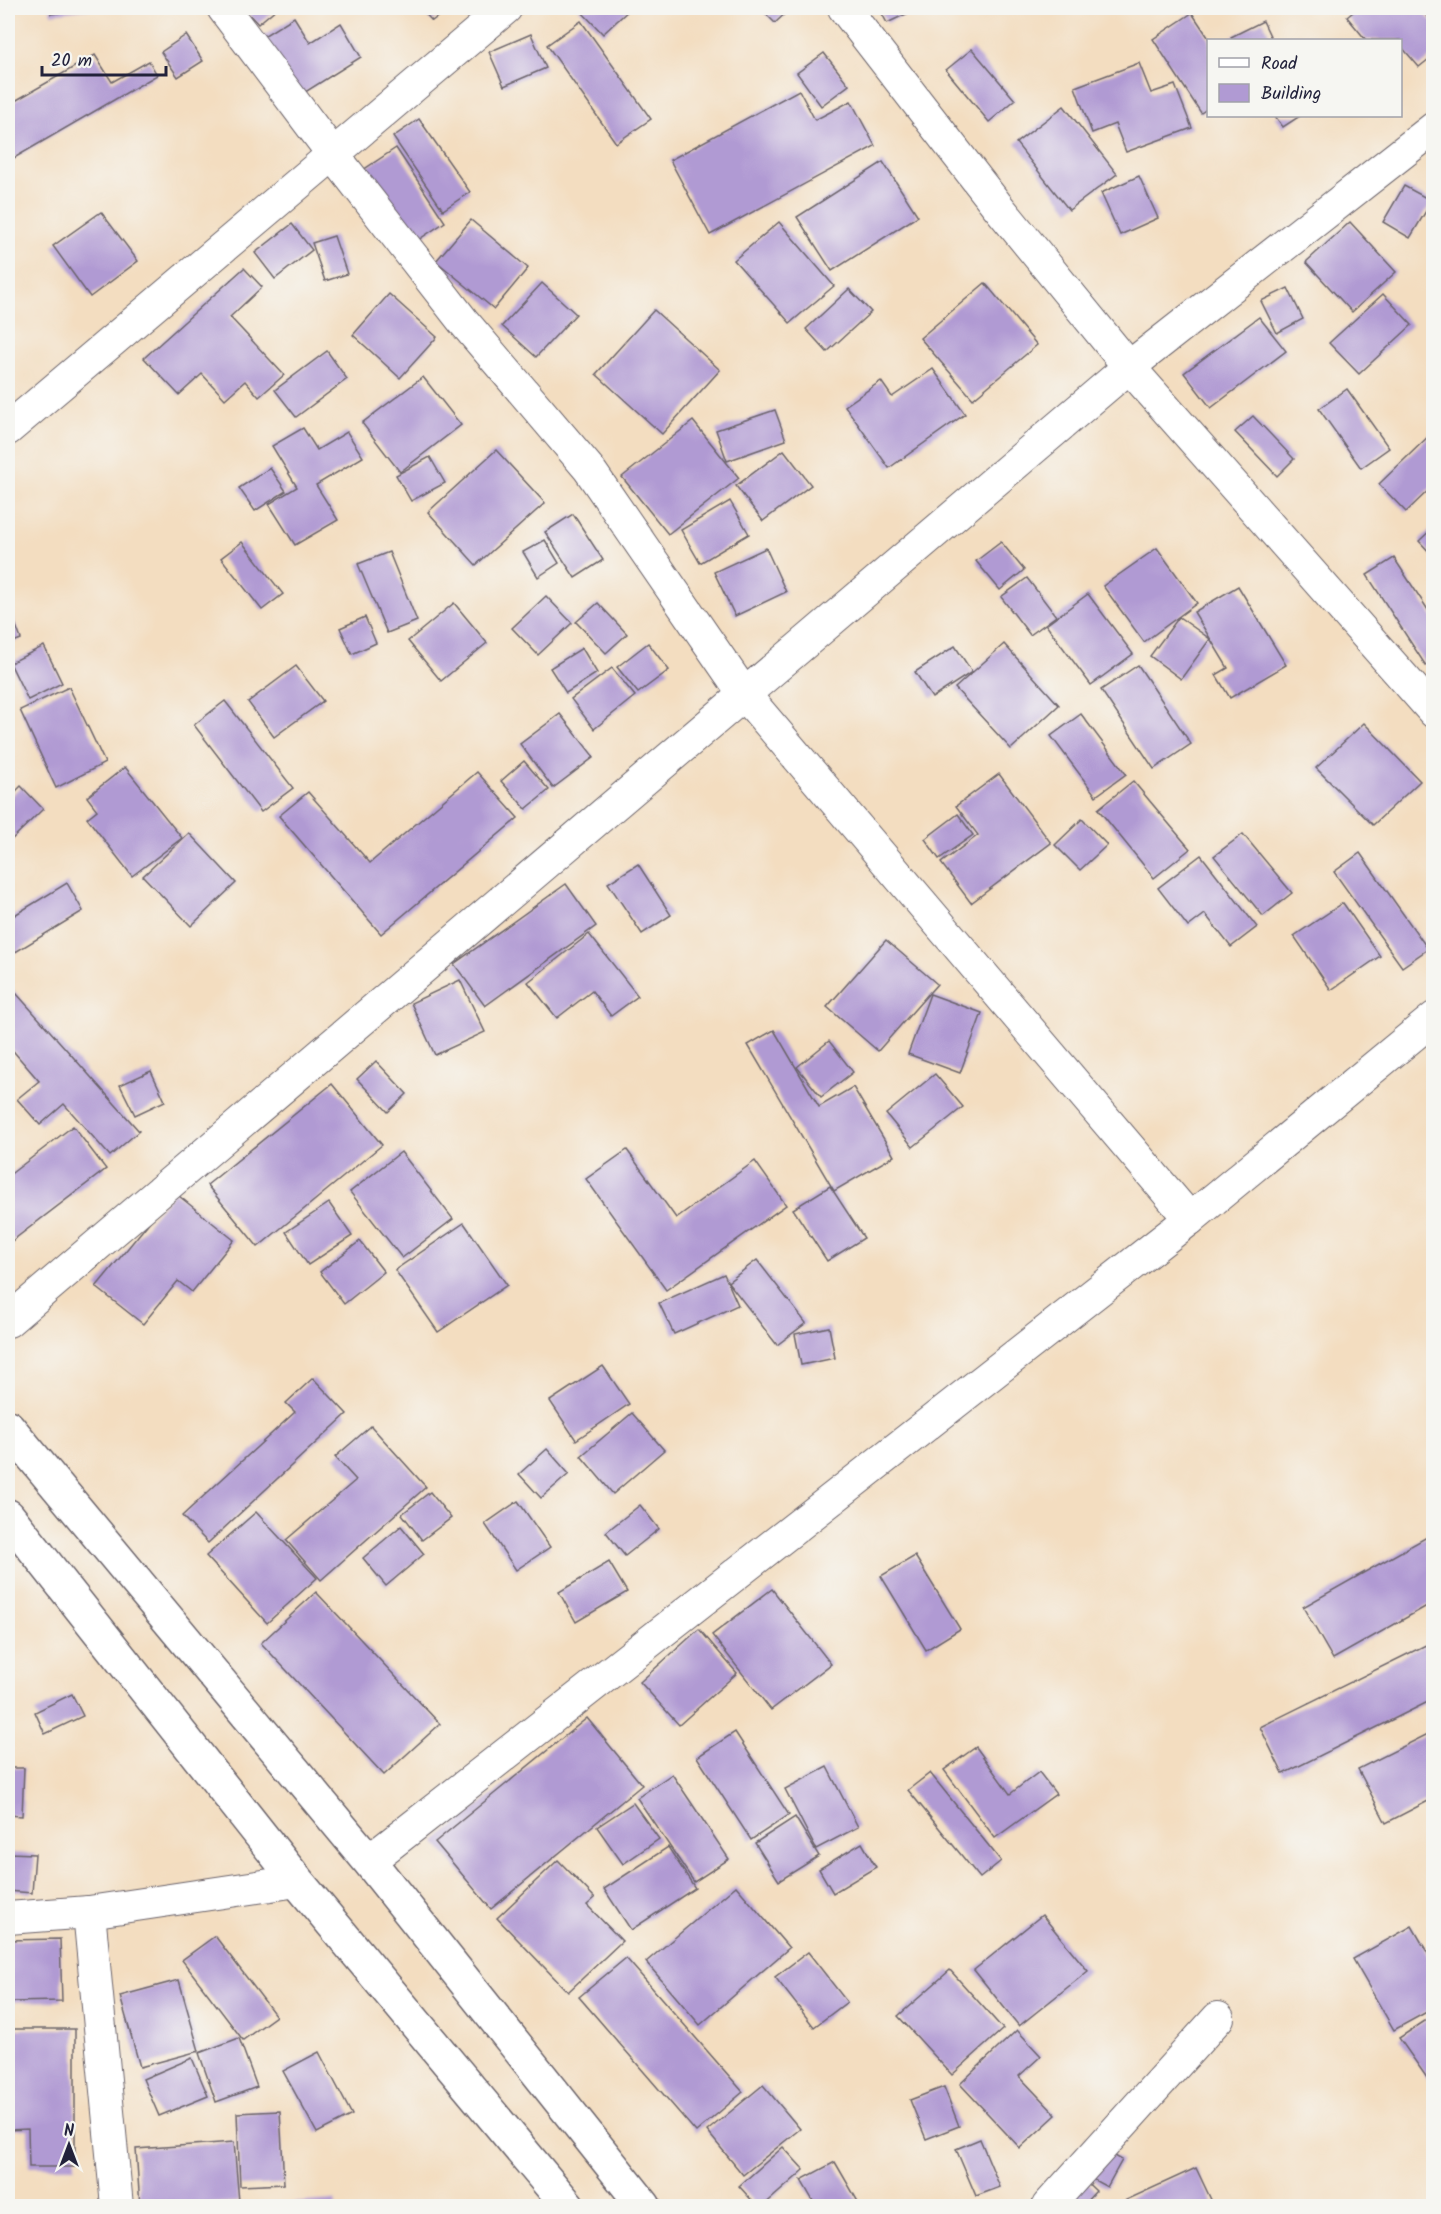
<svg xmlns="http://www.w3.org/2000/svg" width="1441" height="2214" viewBox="0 0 1441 2214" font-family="Kalam,sans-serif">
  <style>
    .building { fill: #b09ad3 }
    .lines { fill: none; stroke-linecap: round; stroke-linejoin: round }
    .street-casing { stroke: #6b636a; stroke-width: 34 }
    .secondary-casing { stroke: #6b636a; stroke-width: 36 }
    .street { stroke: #fff; stroke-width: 32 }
    .secondary { stroke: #fff; stroke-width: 33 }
  </style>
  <rect width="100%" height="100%" fill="#f6f6f2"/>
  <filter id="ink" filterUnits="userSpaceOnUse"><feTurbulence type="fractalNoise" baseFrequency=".0167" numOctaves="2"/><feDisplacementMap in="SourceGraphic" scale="12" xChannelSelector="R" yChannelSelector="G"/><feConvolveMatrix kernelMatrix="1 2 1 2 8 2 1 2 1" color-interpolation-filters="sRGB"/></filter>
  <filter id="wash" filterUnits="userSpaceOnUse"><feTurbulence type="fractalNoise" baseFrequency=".008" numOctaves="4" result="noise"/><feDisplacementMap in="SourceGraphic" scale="24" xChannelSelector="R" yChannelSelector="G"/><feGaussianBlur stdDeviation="1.35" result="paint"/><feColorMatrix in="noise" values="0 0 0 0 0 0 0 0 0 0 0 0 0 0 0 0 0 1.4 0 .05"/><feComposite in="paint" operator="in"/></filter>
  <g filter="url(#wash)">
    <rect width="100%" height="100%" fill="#f3ddc0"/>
    <g id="blocks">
      <g class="building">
        <path d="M50,8H89V9L51,14Z"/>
        <path d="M243,8H277L258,24Z"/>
        <path d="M420,8H449L432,21Z"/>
        <path d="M578,8H631L603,34Z"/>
        <path d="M760,8H791L775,23Z"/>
        <path d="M879,8H919L887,23Z"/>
        <path d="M1358,8H1420L1434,24V55L1419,67L1400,45V40H1366L1347,17Z"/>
        <path d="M1192,13L1210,40L1208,108L1201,113L1153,39Z"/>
        <path d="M294,17L310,43L341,23L361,57L299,96L262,37Z"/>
        <path d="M581,21L651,119L616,143L547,45Z"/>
        <path d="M1263,21L1272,40H1232L1231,37Z"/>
        <path d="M531,34L546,68L504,86L489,52Z"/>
        <path d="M186,35L203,61L178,77L161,52Z"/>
        <path d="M972,49L1015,100L989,122L946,70Z"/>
        <path d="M824,53L849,85L821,106L797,73Z"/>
        <path d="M95,55L112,82L149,61L157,75L9,161L8,105Z"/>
        <path d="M1139,63L1151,93L1175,85L1192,128L1126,152L1115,124L1092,133L1075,87Z"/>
        <path d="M799,90L815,120L851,101L875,146L710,235L670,160Z"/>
        <path d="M1064,106L1117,174L1069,210L1016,143Z"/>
        <path d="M1275,116H1300L1283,127Z"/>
        <path d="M419,119L470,192L443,210L393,137Z"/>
        <path d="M396,148L445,222L409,246L360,172Z"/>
        <path d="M883,162L918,216L832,271L797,217Z"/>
        <path d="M1139,176L1158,218L1120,235L1101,193Z"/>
        <path d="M1404,186L1432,201L1410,238L1383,222Z"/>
        <path d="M101,212L138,261L90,297L53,246Z"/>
        <path d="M471,220L528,268L494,309L436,261Z"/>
        <path d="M779,222L834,286L790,323L734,260Z"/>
        <path d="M1350,222L1396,272L1352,312L1306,262Z"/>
        <path d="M292,224L312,250L275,279L255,253Z"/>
        <path d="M334,236L347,274L325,281L312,243Z"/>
        <path d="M244,268L262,287L230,317L284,375L259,397L245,381L225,399L202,374L179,395L144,358Z"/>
        <path d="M542,283L576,314L536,357L502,326Z"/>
        <path d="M985,283L1037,345L973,399L920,338Z"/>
        <path d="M1288,288L1303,319L1277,333L1261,301Z"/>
        <path d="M849,289L871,312L827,352L806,329Z"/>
        <path d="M389,294L437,337L400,378L353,335Z"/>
        <path d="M1383,294L1412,325L1359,374L1329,343Z"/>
        <path d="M654,310L720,370L662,434L596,374Z"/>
        <path d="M1259,317L1286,351L1211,408L1184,373Z"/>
        <path d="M327,351L347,379L296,417L275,390Z"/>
        <path d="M933,369L965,414L889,468L845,406L881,381L892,397Z"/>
        <path d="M423,377L461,425L400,472L362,423Z"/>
        <path d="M1347,389L1389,448L1361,468L1319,409Z"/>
        <path d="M775,410L786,440L727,461L716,430Z"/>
        <path d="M1253,416L1294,459L1277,476L1235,432Z"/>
        <path d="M693,421L739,478L668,534L622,477Z"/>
        <path d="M303,428L317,450L347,432L363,457L316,485L338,520L295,545L269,504L297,487L272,446Z"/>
        <path d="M1434,431V485L1406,512L1379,484Z"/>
        <path d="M496,450L545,503L476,565L428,512Z"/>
        <path d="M784,450L811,485L763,521L736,486Z"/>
        <path d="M430,457L445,483L411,501L396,475Z"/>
        <path d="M270,468L286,491L255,511L239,488Z"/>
        <path d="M730,501L749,534L700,563L681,530Z"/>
        <path d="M573,514L603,560L575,578L545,532Z"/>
        <path d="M1434,527V557L1419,541Z"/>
        <path d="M545,540L559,563L538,577L523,552Z"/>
        <path d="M242,542L283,594L262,610L221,558Z"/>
        <path d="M1001,542L1024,570L1000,590L976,561Z"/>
        <path d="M766,548L786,592L735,616L714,572Z"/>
        <path d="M1157,548L1197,603L1144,642L1103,586Z"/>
        <path d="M389,552L417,621L387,633L358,564Z"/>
        <path d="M1394,558L1434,619V661L1426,666L1367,575Z"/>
        <path d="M1027,578L1056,616L1030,635L1001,597Z"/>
        <path d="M1238,586L1286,665L1230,698L1216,675L1228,668L1194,612Z"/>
        <path d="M1088,594L1133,654L1091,685L1046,625Z"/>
        <path d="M546,596L572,623L538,655L512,628Z"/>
        <path d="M454,603L487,643L441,681L408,641Z"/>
        <path d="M598,603L627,634L606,653L576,622Z"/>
        <path d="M10,610L21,639L8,644V611Z"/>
        <path d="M365,617L376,643L352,654L340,628Z"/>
        <path d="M1179,617L1210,639L1181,679L1150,656Z"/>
        <path d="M648,643L669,670L638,693L617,667Z"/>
        <path d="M1004,644L1059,705L1011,749L955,688Z"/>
        <path d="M44,646L62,683L28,700L10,663Z"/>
        <path d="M955,646L972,672L932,698L915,672Z"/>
        <path d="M582,648L597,673L566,693L550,668Z"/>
        <path d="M1138,665L1191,744L1154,769L1101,690Z"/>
        <path d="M296,666L323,701L274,737L248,702Z"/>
        <path d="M612,668L635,696L594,729L571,699Z"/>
        <path d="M69,687L105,763L56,788L20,710Z"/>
        <path d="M225,701L293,788L261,812L194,725Z"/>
        <path d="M560,714L594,757L553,788L520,744Z"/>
        <path d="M1081,714L1126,774L1096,796L1051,736Z"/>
        <path d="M1364,723L1420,781L1373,825L1316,768Z"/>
        <path d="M524,761L549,790L526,809L501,781Z"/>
        <path d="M125,767L182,838L132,876L87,818L97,810L87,797Z"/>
        <path d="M477,772L518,818L381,934L279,816L308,792L370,863Z"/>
        <path d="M999,774L1051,843L971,903L941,863L978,835L956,806Z"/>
        <path d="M1133,781L1190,849L1154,878L1098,809Z"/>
        <path d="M21,786L43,809L8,843V799Z"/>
        <path d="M958,814L973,835L939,859L925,839Z"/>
        <path d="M1082,819L1107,845L1080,870L1055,845Z"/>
        <path d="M189,833L236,883L191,926L143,876Z"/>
        <path d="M1243,834L1292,893L1263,916L1214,856Z"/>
        <path d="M1360,853L1428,949L1402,967L1334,872Z"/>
        <path d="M1201,855L1257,927L1231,947L1205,914L1188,927L1158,888Z"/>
        <path d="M638,864L671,915L642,934L608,883Z"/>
        <path d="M67,883L83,911L9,956L8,919Z"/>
        <path d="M566,884L596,926L485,1006L454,964Z"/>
        <path d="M1343,903L1380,956L1331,990L1294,936Z"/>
        <path d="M589,934L638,996L611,1016L592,991L557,1018L528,982Z"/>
        <path d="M886,940L937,984L878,1051L827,1007Z"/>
        <path d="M460,980L485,1032L435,1055L411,1003Z"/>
        <path d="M8,984L139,1131L110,1156L64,1104L40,1125L17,1099L39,1081L8,1045Z"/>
        <path d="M930,994L982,1013L960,1073L908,1054Z"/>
        <path d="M774,1030L819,1107L853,1087L894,1156L834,1191L748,1045Z"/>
        <path d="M829,1041L853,1072L821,1097L797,1067Z"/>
        <path d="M376,1061L407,1094L388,1112L357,1079Z"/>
        <path d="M151,1071L165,1101L135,1115L120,1085Z"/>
        <path d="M935,1074L963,1107L913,1147L886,1114Z"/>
        <path d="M332,1084L382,1145L258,1247L207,1185Z"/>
        <path d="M73,1126L106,1169L8,1244V1176Z"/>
        <path d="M627,1150L676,1218L755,1161L786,1205L666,1290L586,1179Z"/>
        <path d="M401,1152L453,1219L402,1258L350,1192Z"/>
        <path d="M830,1186L864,1238L827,1261L793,1209Z"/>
        <path d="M174,1192L234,1240L192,1292L178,1281L143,1324L96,1287Z"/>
        <path d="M329,1203L352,1236L308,1265L286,1232Z"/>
        <path d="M464,1223L507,1285L438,1332L395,1270Z"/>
        <path d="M360,1241L384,1272L344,1304L320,1272Z"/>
        <path d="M757,1260L806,1323L777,1345L728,1282Z"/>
        <path d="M724,1274L738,1305L674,1334L659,1303Z"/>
        <path d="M829,1327L835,1358L801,1365L795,1334Z"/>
        <path d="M603,1366L629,1404L576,1440L550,1401Z"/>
        <path d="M313,1378L347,1414L208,1543L182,1516L295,1412L286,1403Z"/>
        <path d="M632,1413L664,1450L613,1494L581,1456Z"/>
        <path d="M371,1426L426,1487L321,1580L286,1540L356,1480L335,1457Z"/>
        <path d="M547,1449L569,1474L541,1498L519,1474Z"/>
        <path d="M430,1492L451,1518L422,1540L402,1514Z"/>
        <path d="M518,1501L550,1547L516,1570L485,1524Z"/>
        <path d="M640,1505L659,1529L625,1556L606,1532Z"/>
        <path d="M256,1512L317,1578L267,1623L206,1556Z"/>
        <path d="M401,1526L424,1554L386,1586L363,1558Z"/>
        <path d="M1434,1533V1602L1333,1659L1303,1607Z"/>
        <path d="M915,1556L960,1629L926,1650L881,1576Z"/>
        <path d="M609,1562L627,1592L576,1622L559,1592Z"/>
        <path d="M772,1589L831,1664L771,1710L712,1635Z"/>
        <path d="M316,1592L440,1724L384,1775L261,1643Z"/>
        <path d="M699,1629L737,1673L679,1725L640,1682Z"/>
        <path d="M1434,1641V1699L1283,1774L1260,1727Z"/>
        <path d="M72,1694L83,1716L45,1734L35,1712Z"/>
        <path d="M587,1718L642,1785L491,1909L435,1842Z"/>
        <path d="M1434,1731V1798L1386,1823L1358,1769Z"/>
        <path d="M735,1732L789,1815L751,1840L697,1757Z"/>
        <path d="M976,1747L1010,1794L1039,1772L1056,1794L995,1838L944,1770Z"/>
        <path d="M827,1767L858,1827L816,1849L785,1789Z"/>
        <path d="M8,1768H24L22,1816L8,1815Z"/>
        <path d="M930,1773L1001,1861L980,1878L908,1790Z"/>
        <path d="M672,1774L729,1859L694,1882L637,1798Z"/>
        <path d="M633,1803L659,1839L623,1864L597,1827Z"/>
        <path d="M795,1817L819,1856L779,1881L755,1843Z"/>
        <path d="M862,1843L876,1867L833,1893L819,1869Z"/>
        <path d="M668,1847L695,1888L631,1930L604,1889Z"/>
        <path d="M8,1853L35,1854L32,1893L8,1891Z"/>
        <path d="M558,1860L595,1898L587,1905L622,1941L568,1992L497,1918Z"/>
        <path d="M736,1886L789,1948L700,2025L646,1962Z"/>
        <path d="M1042,1915L1088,1971L1019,2026L974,1970Z"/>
        <path d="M1412,1926L1434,1964V2008L1394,2030L1353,1959Z"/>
        <path d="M215,1936L276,2016L243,2040L182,1960Z"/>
        <path d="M60,1939L62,2001L8,2002V1940Z"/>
        <path d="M808,1952L847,2002L814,2027L775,1977Z"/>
        <path d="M626,1958L743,2092L696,2132L579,1997Z"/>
        <path d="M950,1970L1003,2029L952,2075L898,2016Z"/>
        <path d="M179,1980L199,2051L140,2067L120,1996Z"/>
        <path d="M1434,2015V2084L1432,2085L1399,2038Z"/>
        <path d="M8,2029H75V2167H29L28,2129L8,2130Z"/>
        <path d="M1017,2030L1041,2056L1019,2076L1056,2115L1020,2148L960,2084Z"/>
        <path d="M239,2038L257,2087L216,2102L199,2053Z"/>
        <path d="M319,2052L352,2115L317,2133L283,2071Z"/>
        <path d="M192,2058L208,2096L159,2116L143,2079Z"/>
        <path d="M763,2085L800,2129L743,2175L707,2131Z"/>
        <path d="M944,2087L959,2126L926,2139L910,2100Z"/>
        <path d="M280,2111L284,2184L240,2186L237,2113Z"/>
        <path d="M980,2139L1000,2187L976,2196L956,2149Z"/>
        <path d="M234,2142L239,2202L181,2206H140L136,2149Z"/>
        <path d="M1096,2145L1122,2160L1107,2187L1081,2173Z"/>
        <path d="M783,2147L804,2170L763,2206H757L739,2186Z"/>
        <path d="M835,2162L860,2205L816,2206L801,2180Z"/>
        <path d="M1072,2168L1096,2191L1082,2206H1049Z"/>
        <path d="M1196,2168L1214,2206H1127L1124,2201Z"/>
        <path d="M335,2200L336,2206H294L293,2203Z"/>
      </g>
    </g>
  </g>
  <g filter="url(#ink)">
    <use href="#blocks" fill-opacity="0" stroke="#6b636a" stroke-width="1.5"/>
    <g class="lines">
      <defs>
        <g id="street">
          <path d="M223,8L332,153L463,321L589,469L744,694L1190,1219"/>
          <path d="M844,8L996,204L1129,367L1434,712"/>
          <path d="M8,429L506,8"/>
          <path d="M8,1321L1129,367L1434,128"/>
          <path d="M369,1861L1190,1219L1434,1018"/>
          <path d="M89,1912L117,2206"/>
          <path d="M8,1918L89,1912L297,1881"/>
          <path d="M1048,2206L1218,2018"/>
        </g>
        <g id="secondary">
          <path d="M8,1427L369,1861L644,2206"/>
          <path d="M8,1516L297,1881L568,2206"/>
        </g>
      </defs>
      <use href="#street" class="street-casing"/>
      <use href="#secondary" class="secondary-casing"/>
      <use href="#street" class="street"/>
      <use href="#secondary" class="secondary"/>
    </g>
  </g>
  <rect width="1441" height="2214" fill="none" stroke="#f6f6f2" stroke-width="30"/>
  <rect x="1207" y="39" width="195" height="78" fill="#f6f6f2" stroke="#a1a1a9" stroke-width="1.5"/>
  <rect x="1219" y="58" width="30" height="9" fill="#ffffff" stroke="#a1a1a9" stroke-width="1.5"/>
  <text x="1261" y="69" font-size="18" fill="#22223b">Road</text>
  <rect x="1219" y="84" width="30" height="18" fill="#b09ad3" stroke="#a1a1a9" stroke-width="1.5"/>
  <text x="1261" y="99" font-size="18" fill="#22223b">Building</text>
  <g transform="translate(69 2145)" stroke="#f6f6f2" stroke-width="4.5" paint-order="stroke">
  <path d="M0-4.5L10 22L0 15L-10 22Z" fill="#22223b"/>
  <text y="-9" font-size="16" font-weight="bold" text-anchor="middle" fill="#22223b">N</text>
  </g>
  <path d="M42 66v9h124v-9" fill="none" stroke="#22223b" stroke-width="3"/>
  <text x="51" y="66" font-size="18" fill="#22223b" stroke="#f6f6f2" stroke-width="4.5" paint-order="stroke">20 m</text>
</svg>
